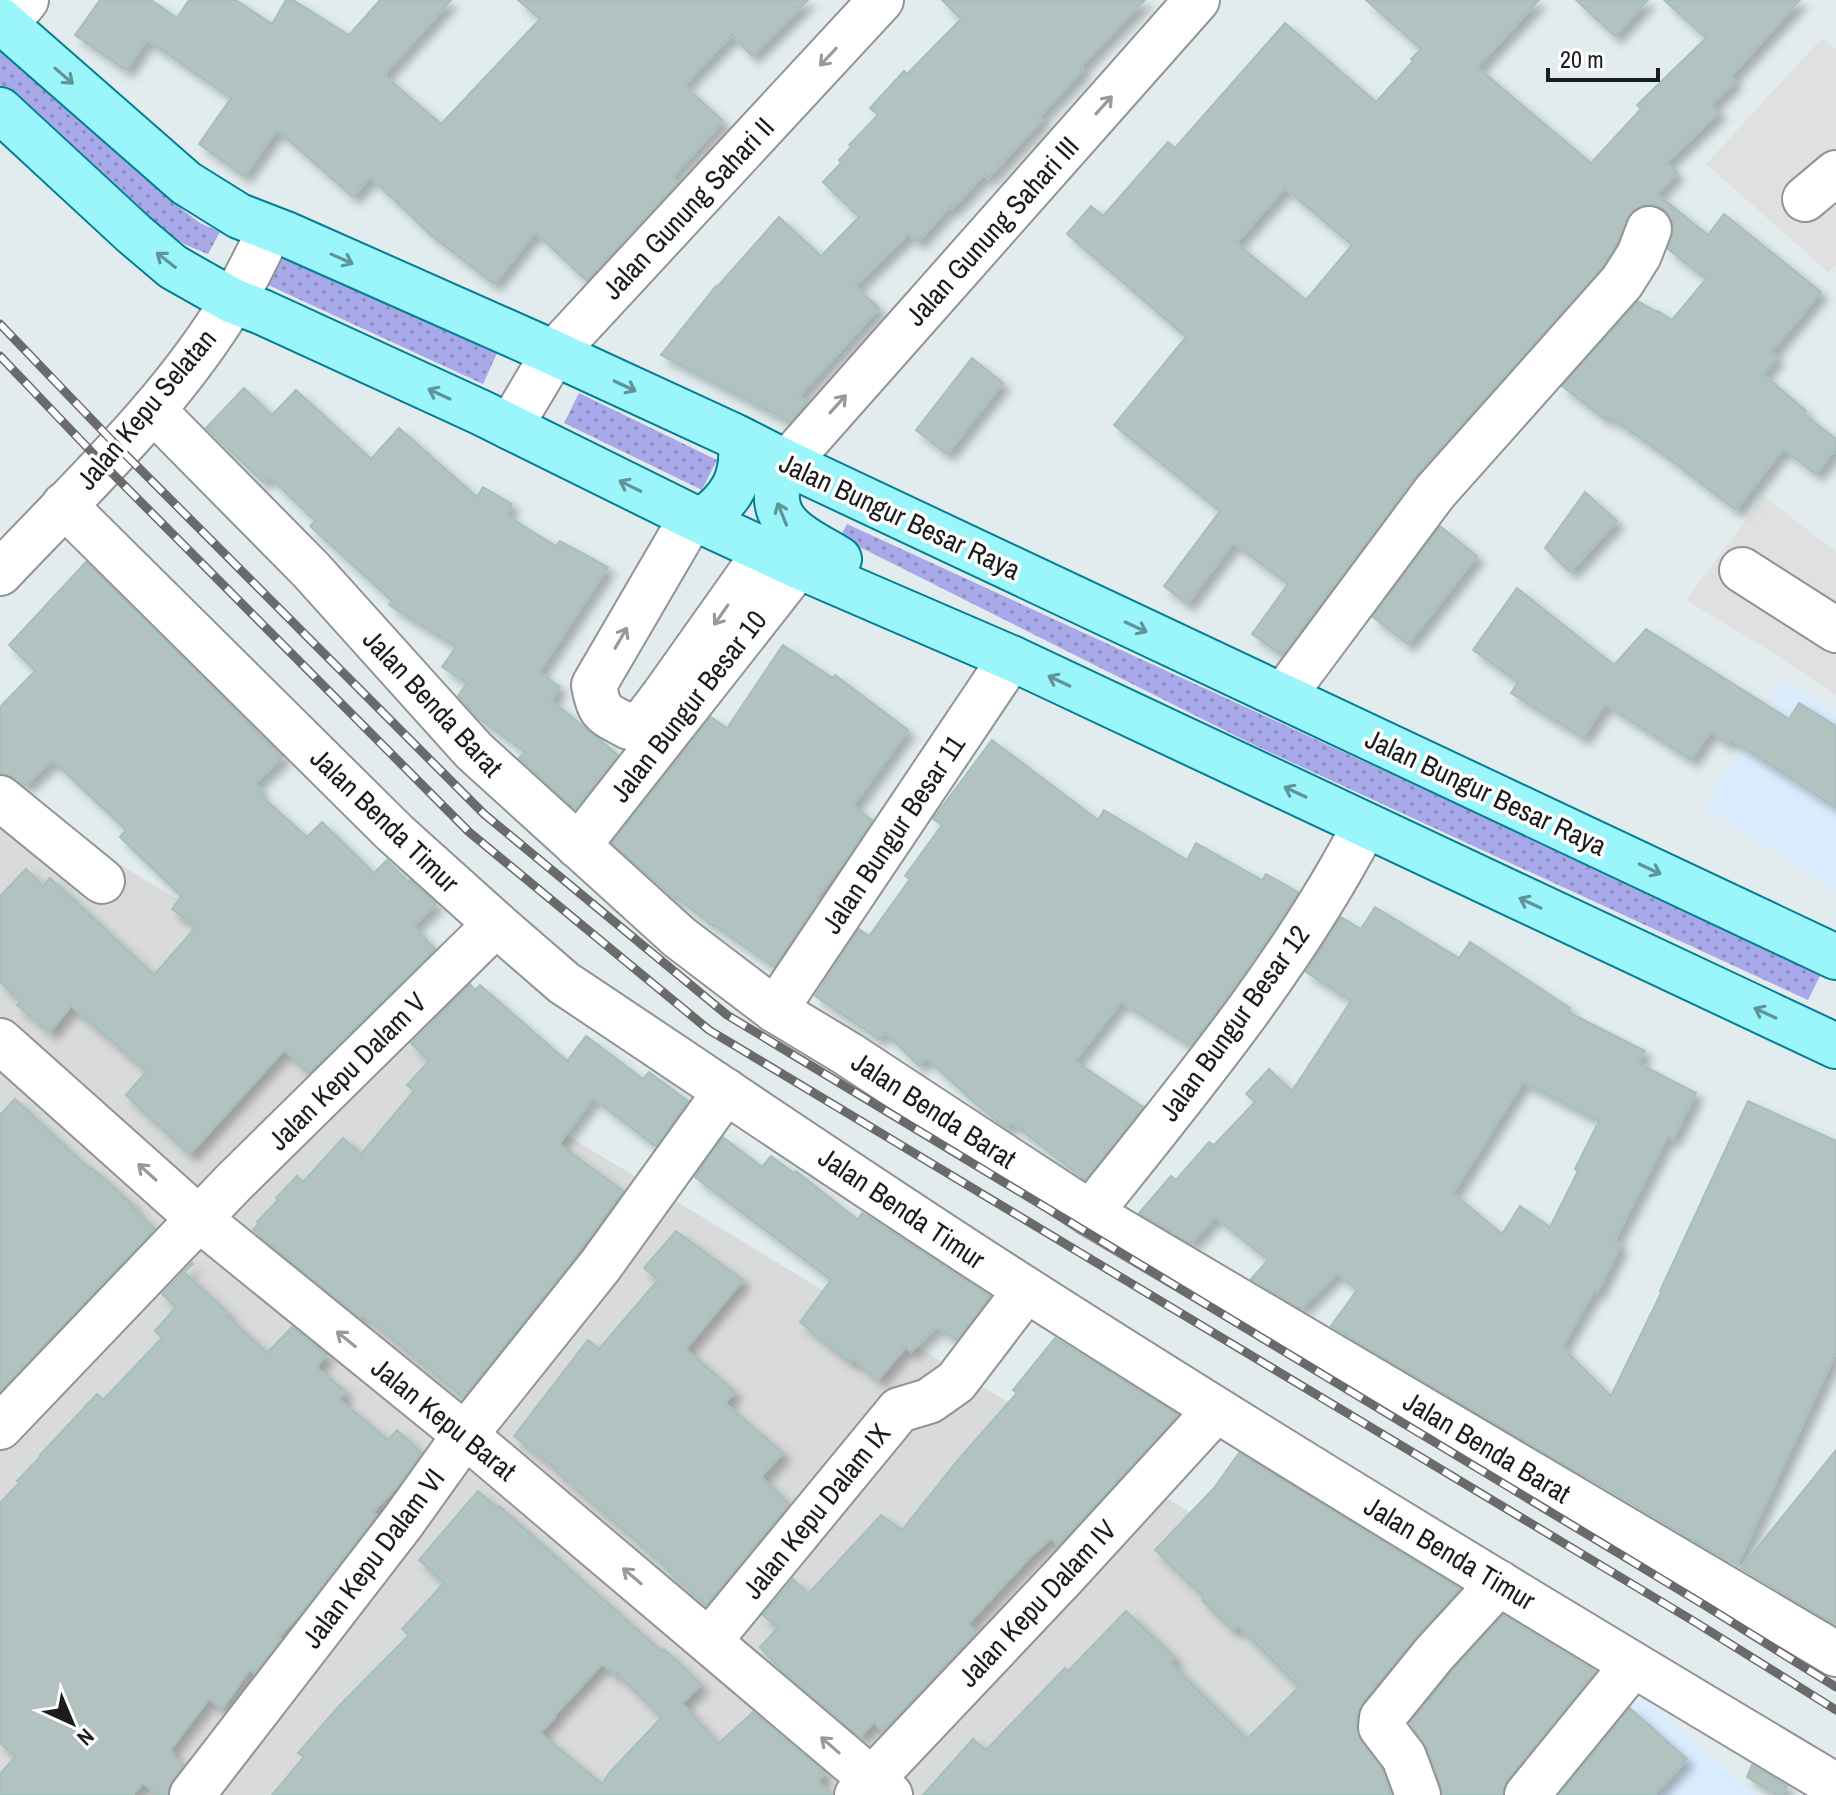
<svg xmlns="http://www.w3.org/2000/svg" width="1836" height="1795" viewBox="0 0 1836 1795" font-family="'Archivo Narrow',sans-serif">
  <style>
    .residential { fill: #d9dada }
    .education { fill: #daedff }
    .grass { fill: url(#grass-dots) }
    .parking { fill: #e0e0e0 }
    .building { fill: #b2c2c1; stroke: #a5bfbd; stroke-width: 2; fill-rule: evenodd; filter: url(#shadow) }
    .lines { fill: none; stroke-linecap: round; stroke-linejoin: round }
    .minor-casing { stroke: #939393; stroke-width: 48 }
    .major-casing { stroke: #027e93; stroke-width: 48 }
    .minor { stroke: #fff; stroke-width: 44 }
    .major { stroke: #9af6fa; stroke-width: 44 }
    .rail-casing { stroke: #6a6a6a; stroke-width: 9 }
    .rail { stroke: #fff; stroke-width: 6; stroke-dasharray: 18; stroke-linecap: butt }
    .oneway { stroke: #999 }
    .oneway2 { stroke: #619496 }
    .labels { text-anchor: middle; stroke-width: 7; stroke-linejoin: round; paint-order: stroke }
    .street-label { font-size: 28px; fill: #1c1c1c; stroke: #fff }
  </style>
  <defs>
    <pattern id="grass-dots" width="8" height="8" patternUnits="userSpaceOnUse" patternTransform="scale(2)"><rect width="8" height="8" fill="#a8a9e8"/><path d="M2 2h.1M6 6h.1" fill="none" stroke="#8889bb" stroke-width="1.8" stroke-linecap="round"/></pattern>
    <filter id="shadow"><feDropShadow dx="7" dy="7" stdDeviation="4" flood-color="#0004"/></filter>
  </defs>
  <rect width="100%" height="100%" fill="#e2ecee"/>
  <path class="residential" d="M0,792L1657,1795H0Z"/>
  <g class="education">
    <path d="M1784,680L1836,714V890L1704,807Z"/>
    <path d="M1642,1694L1756,1795H1552Z"/>
  </g>
  <g class="grass">
    <path d="M0,45L184,211L200,223L220,232L208,254L186,245L169,234L0,85Z"/>
    <path d="M278,252L498,351L483,384L266,284Z"/>
    <path d="M579,393L717,460L702,490L564,423Z"/>
    <path d="M847,524L1822,972L1808,1000L1252,744L840,537Z"/>
  </g>
  <g class="parking">
    <path d="M1822,38L1836,49V265L1828,272L1706,164Z"/>
    <path d="M1764,496L1836,552V695L1783,659L1686,600Z"/>
  </g>
  <g class="building">
    <path d="M100,0H151L177,18L189,0H236L272,24L286,0H293L349,35L380,0H451L384,75L441,124L540,19L518,0H808L752,56L732,35L684,85L723,121L672,177L678,182L587,281L535,232L494,284L432,236L370,177L353,197L277,130L244,176L199,144L231,98L147,40L126,70L75,35Z"/>
    <path d="M942,0H1145L1080,67L1083,70L1039,117L1042,120L988,178L984,174L952,209L950,206L918,242L908,234L855,286L879,308L799,396L807,403L790,422L661,355L716,286L717,287L779,217L821,256L859,217L823,182L841,163L839,160L851,147L849,145L878,115L870,108L904,71L907,74L961,19Z"/>
    <path d="M1366,0H1539L1477,67L1591,163L1641,109L1637,105L1706,38L1664,0H1800L1730,77L1735,81L1711,105L1719,112L1666,163L1677,173L1657,194L1708,235L1724,214L1821,292L1771,352L1777,358L1763,374L1806,411L1804,414L1836,439V448L1816,474L1783,449L1736,510L1663,454L1608,416L1606,420L1562,386L1638,301L1657,312L1658,311L1672,320L1706,279L1668,249L1672,238L1674,226L1668,213L1657,205H1644L1633,210L1626,219L1617,244L1602,267L1415,477L1282,655L1252,634L1288,584L1233,543L1187,604L1164,586L1220,511L1114,425L1186,337L1067,234L1091,206L1103,216L1168,142L1175,148L1285,23L1376,102L1413,61L1411,59L1421,49ZM1285,188L1352,245L1306,300L1236,243Z"/>
    <path d="M1576,0H1648L1615,36Z"/>
    <path d="M972,358L1003,383L947,454L916,430Z"/>
    <path d="M244,388L272,415L296,390L371,459L399,428L477,497L483,487L512,504L506,515L556,546L560,541L608,567L539,672L560,687L551,700L618,755L575,809L519,758L525,752L477,717L458,696L467,683L442,667L456,647L389,605L392,601L310,526L315,521L269,476L263,482L206,428Z"/>
    <path d="M1585,492L1617,521L1570,572L1545,548Z"/>
    <path d="M1440,526L1477,556L1408,644L1373,617Z"/>
    <path d="M86,562L283,757L254,784L261,790L258,793L307,837L322,822L374,873L387,860L408,882L410,880L436,904L413,926L435,949L309,1073L284,1050L190,1154L126,1095L147,1071L71,1006L50,1032L17,1005L21,1001L0,982V896L26,869L43,886L50,878L154,975L196,927L172,909L181,896L120,837L126,830L52,760L25,786L15,778L5,774H0V707L35,671L9,645Z"/>
    <path d="M1517,588L1614,665L1646,629L1789,719L1799,703L1836,726V808L1730,739L1727,743L1710,732L1691,760L1605,704L1583,738L1511,693L1518,682L1473,650Z"/>
    <path d="M783,645L833,678L835,675L908,730L853,806L872,820L848,856L816,898L818,900L774,967L714,925L713,926L677,898L676,900L612,843L711,717L727,728Z"/>
    <path d="M992,740L1098,820L1104,810L1187,860L1196,843L1262,880L1266,874L1298,892L1251,963L1191,1046L1121,1002L1075,1061L1143,1107L1085,1180L1011,1122L1007,1128L1003,1126L974,1102L926,1058L919,1066L885,1032L879,1039L815,996L859,929L869,936L910,879L905,876L942,825L933,819Z"/>
    <path d="M1375,907L1459,958L1470,942L1570,1008L1568,1012L1645,1051L1638,1063L1696,1093L1673,1139L1668,1136L1614,1241L1621,1245L1597,1293L1594,1291L1562,1347L1611,1396L1662,1291H1660L1748,1101L1836,1141V1352L1737,1565L1721,1553L1718,1555L1586,1476L1585,1477L1331,1326L1357,1290L1337,1273L1301,1309L1251,1279L1268,1260L1215,1217L1191,1244L1139,1213L1171,1176L1176,1180L1209,1142L1214,1145L1255,1102L1246,1094L1269,1069L1292,1091L1351,1001L1306,972L1341,917L1361,929ZM1523,1082L1599,1121L1575,1169L1578,1171L1550,1227L1520,1206L1502,1234L1453,1193Z"/>
    <path d="M470,984L475,990L480,985L567,1061L586,1036L643,1079L649,1072L688,1101L655,1146L593,1098L559,1144L623,1191L567,1267L463,1397L363,1315L360,1318L253,1230L259,1223L257,1222L278,1200L276,1198L297,1176L303,1182L343,1138L361,1154L414,1091L407,1085L429,1061L411,1043Z"/>
    <path d="M15,1099L90,1170L92,1168L134,1206L132,1208L155,1229L0,1391V1115Z"/>
    <path d="M723,1137L762,1167L771,1156L794,1173L796,1171L858,1220L862,1213L990,1296L957,1340L936,1327L911,1352L906,1347L878,1380L853,1359L850,1362L800,1322L831,1280L695,1177Z"/>
    <path d="M676,1231L743,1280L686,1349L735,1392L725,1403L783,1453L761,1477L789,1504L706,1605L668,1571L669,1569L556,1471L557,1469L514,1436L588,1340L599,1349L658,1280L644,1268Z"/>
    <path d="M192,1263L193,1264L184,1272L228,1313L226,1315L267,1353L292,1327L327,1355L316,1367L346,1392L339,1399L388,1440L397,1430L421,1453L400,1483L373,1512L376,1515L301,1613L278,1637L281,1639L254,1673L250,1669L222,1709L209,1699L170,1750L174,1754L172,1756L184,1765L172,1780L166,1795H158L143,1783L133,1795H0V1774L16,1756L0,1743V1503L19,1483L17,1481L41,1456L40,1455L97,1394L103,1400L162,1338L155,1331L176,1307L162,1294Z"/>
    <path d="M1055,1338L1178,1415L1058,1545L1051,1538L1028,1559L968,1624L976,1632L883,1731L874,1722L860,1737L784,1673L760,1647L778,1628L763,1615L793,1579L808,1594L881,1515L902,1530L958,1460L1017,1393L1013,1390Z"/>
    <path d="M1836,1450V1619L1833,1623L1741,1568Z"/>
    <path d="M1239,1453L1460,1589L1415,1638L1363,1702L1357,1714L1356,1725L1361,1741L1382,1769L1391,1795H923L973,1739L986,1750L1065,1668L1068,1671L1126,1611L1175,1658L1170,1662L1247,1739L1299,1687L1238,1626L1233,1630L1202,1600L1204,1597L1155,1550L1214,1488Z"/>
    <path d="M478,1491L497,1508L499,1506L661,1651L664,1649L701,1685L682,1703L718,1744L753,1712L825,1773L818,1781L832,1795H272L304,1757L298,1753L340,1705L409,1635L402,1629L444,1583L419,1560ZM602,1664L615,1675L617,1673L662,1717L610,1772L602,1784L540,1733L555,1717L554,1716Z"/>
    <path d="M1503,1615L1596,1671L1508,1779L1503,1790V1795H1442L1441,1786L1427,1748L1410,1723L1453,1670Z"/>
    <path d="M1630,1708L1687,1759L1654,1795H1559Z"/>
    <path d="M1752,1765L1787,1786L1781,1795H1777L1747,1777Z"/>
  </g>
  <g class="lines">
    <defs>
      <g id="minor">
        <path d="M5,25L26,0"/>
        <path d="M1805,199L1836,173"/>
        <path d="M153,410L311,570L474,751L679,937L775,1010L848,1054L1090,1213L1836,1654"/>
        <path d="M510,427L554,353L881,0"/>
        <path d="M787,463L1197,0"/>
        <path d="M64,505L395,833L496,924L564,983C719,1086 873,1192 1030,1292C1296,1462 1565,1624 1836,1786"/>
        <path d="M692,517L594,685C599,715 604,713 629,727L645,720L664,695L766,551"/>
        <path d="M1742,570L1836,630"/>
        <path d="M0,573C82,486 172,403 234,299C247,277 259,253 270,229"/>
        <path d="M1283,696L1435,492L1622,282L1639,255L1649,229"/>
        <path d="M0,798L102,881"/>
        <path d="M578,846L798,566"/>
        <path d="M775,1010L1011,658"/>
        <path d="M0,1041L198,1218L465,1435L890,1795"/>
        <path d="M1090,1213C1189,1089 1292,966 1365,825"/>
        <path d="M0,1427L233,1183L496,924"/>
        <path d="M709,1641L899,1410L929,1401L956,1382L1026,1290"/>
        <path d="M192,1795L402,1523L465,1435L600,1266L726,1091"/>
        <path d="M857,1795L1065,1575L1216,1410"/>
        <path d="M1418,1795L1404,1757L1381,1727L1382,1718L1434,1654L1499,1583"/>
        <path d="M1527,1795L1633,1665"/>
      </g>
      <g id="major">
        <path d="M0,20L186,183L239,216L288,235L554,353L734,436L787,463L1836,957"/>
        <path d="M0,110L134,234L173,267L233,301L262,312L482,413L692,517L798,566L1011,658L1836,1046"/>
        <path d="M787,463C783,472 778,483 777,493C774,529 814,543 839,559"/>
        <path d="M701,521C732,500 744,478 741,441"/>
      </g>
    </defs>
    <use href="#minor" class="minor-casing"/>
    <use href="#major" class="major-casing"/>
    <use href="#minor" class="minor"/>
    <use href="#major" class="major"/>
    <defs>
      <g id="rail">
        <path d="M0,324L119,448L484,814L727,1015L1706,1606L1836,1687"/>
        <path d="M0,356L104,465L469,832L709,1030L1695,1622L1836,1710"/>
      </g>
    </defs>
    <use href="#rail" class="rail-casing"/>
    <use href="#rail" class="rail"/>
  </g>
  <defs><path id="oneway-shaft" d="M-6 0H5M1.5-3L5.5 0L1.5 3" fill="none" stroke-width="1.6" stroke-linecap="round" stroke-linejoin="round" transform="scale(2)"/></defs>
  <g class="oneway">
    <use href="#oneway-shaft" transform="translate(828 57) rotate(133)"/>
    <use href="#oneway-shaft" transform="translate(1104 105) rotate(-48)"/>
    <use href="#oneway-shaft" transform="translate(838 404) rotate(-48)"/>
    <use href="#oneway-shaft" transform="translate(721 615) rotate(125)"/>
    <use href="#oneway-shaft" transform="translate(621 638) rotate(-60)"/>
    <use href="#oneway-shaft" transform="translate(147 1172) rotate(-138)"/>
    <use href="#oneway-shaft" transform="translate(346 1339) rotate(-141)"/>
    <use href="#oneway-shaft" transform="translate(632 1576) rotate(-140)"/>
    <use href="#oneway-shaft" transform="translate(830 1745) rotate(-139)"/>
  </g>
  <g class="oneway2">
    <use href="#oneway-shaft" transform="translate(64 76) rotate(41)"/>
    <use href="#oneway-shaft" transform="translate(342 259) rotate(24)"/>
    <use href="#oneway-shaft" transform="translate(166 260) rotate(-142)"/>
    <use href="#oneway-shaft" transform="translate(625 386) rotate(25)"/>
    <use href="#oneway-shaft" transform="translate(439 394) rotate(-155)"/>
    <use href="#oneway-shaft" transform="translate(630 486) rotate(-154)"/>
    <use href="#oneway-shaft" transform="translate(782 514) rotate(-112)"/>
    <use href="#oneway-shaft" transform="translate(1136 627) rotate(25)"/>
    <use href="#oneway-shaft" transform="translate(1059 681) rotate(-155)"/>
    <use href="#oneway-shaft" transform="translate(1295 792) rotate(-155)"/>
    <use href="#oneway-shaft" transform="translate(1650 869) rotate(25)"/>
    <use href="#oneway-shaft" transform="translate(1530 903) rotate(-155)"/>
    <use href="#oneway-shaft" transform="translate(1765 1013) rotate(-155)"/>
  </g>
  <g class="labels">
    <g class="street-label">
      <text transform="translate(688 208) rotate(-47)" y="10">Jalan Gunung Sahari II</text>
      <text transform="translate(992 231) rotate(-48)" y="10">Jalan Gunung Sahari III</text>
      <text transform="translate(146 409) rotate(-50)" y="10">Jalan Kepu Selatan</text>
      <text transform="translate(900 516) rotate(25)" y="10">Jalan Bungur Besar Raya</text>
      <text transform="translate(433 703) rotate(47)" y="10">Jalan Benda Barat</text>
      <text transform="translate(688 706) rotate(-52)" y="10">Jalan Bungur Besar 10</text>
      <text transform="translate(1486 792) rotate(25)" y="10">Jalan Bungur Besar Raya</text>
      <text transform="translate(385 820) rotate(44)" y="10">Jalan Benda Timur</text>
      <text transform="translate(893 834) rotate(-56)" y="10">Jalan Bungur Besar 11</text>
      <text transform="translate(1234 1023) rotate(-54)" y="10">Jalan Bungur Besar 12</text>
      <text transform="translate(347 1071) rotate(-45)" y="10">Jalan Kepu Dalam V</text>
      <text transform="translate(934 1110) rotate(33)" y="10">Jalan Benda Barat</text>
      <text transform="translate(902 1208) rotate(34)" y="10">Jalan Benda Timur</text>
      <text transform="translate(444 1419) rotate(39)" y="10">Jalan Kepu Barat</text>
      <text transform="translate(1487 1447) rotate(31)" y="10">Jalan Benda Barat</text>
      <text transform="translate(816 1511) rotate(-51)" y="10">Jalan Kepu Dalam IX</text>
      <text transform="translate(1450 1553) rotate(31)" y="10">Jalan Benda Timur</text>
      <text transform="translate(373 1558) rotate(-53)" y="10">Jalan Kepu Dalam VI</text>
      <text transform="translate(1037 1603) rotate(-47)" y="10">Jalan Kepu Dalam IV</text>
    </g>
  </g>
  <g transform="translate(72 1723) rotate(136)" stroke="#ffffff" stroke-width="6" paint-order="stroke">
  <path d="M0-6L14 30L0 20L-14 30Z" fill="#1c1c1c"/>
  <text y="-12" font-size="22" font-weight="bold" text-anchor="middle" fill="#1c1c1c">N</text>
  </g>
  <path d="M1548 68v12h110v-12" fill="none" stroke="#1c1c1c" stroke-width="4"/>
  <text x="1560" y="68" font-size="24" fill="#1c1c1c" stroke="#ffffff" stroke-width="6" paint-order="stroke">20 m</text>
</svg>
